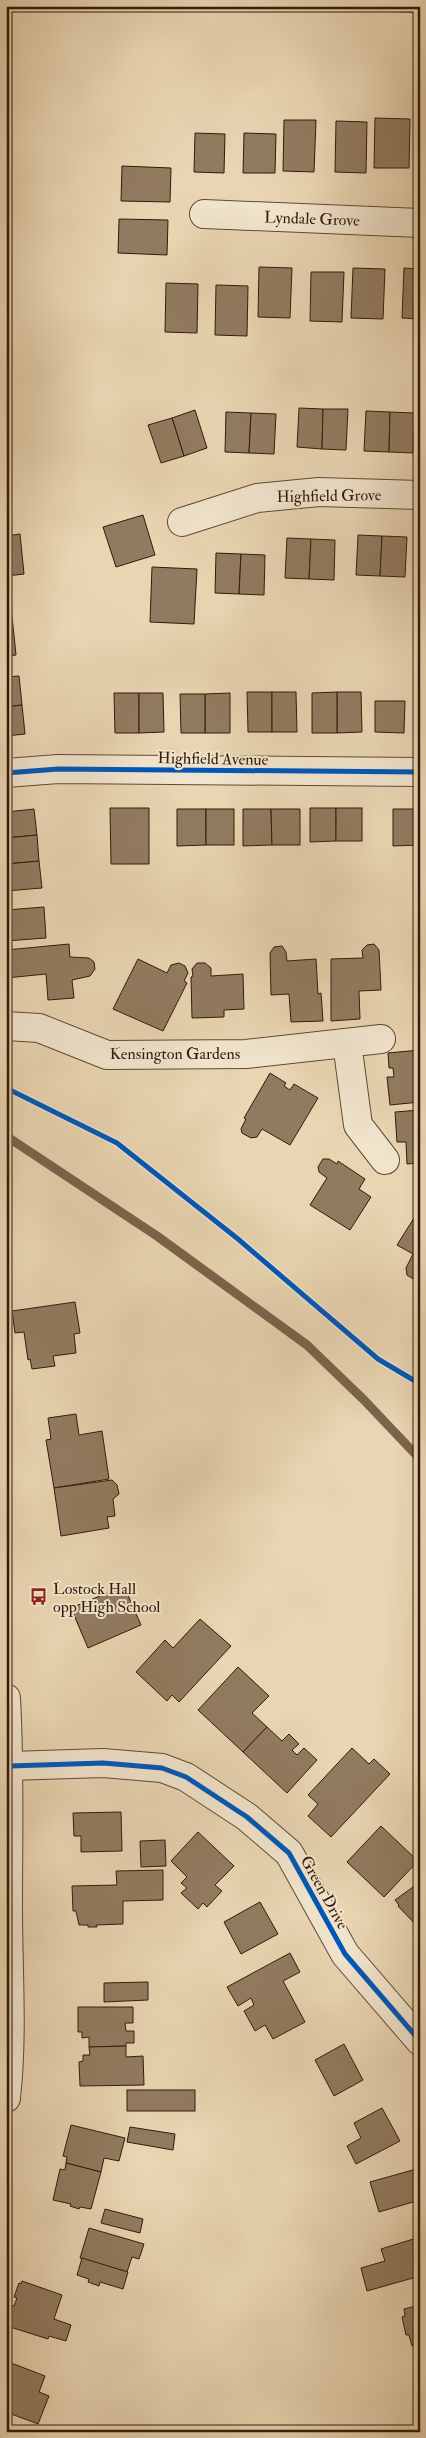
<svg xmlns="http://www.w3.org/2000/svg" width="426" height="2438" viewBox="0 0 426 2438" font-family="'IM FELL Double Pica',serif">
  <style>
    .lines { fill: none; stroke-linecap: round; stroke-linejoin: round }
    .stream { stroke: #7b644b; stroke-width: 9 }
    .building { fill: #917b60; stroke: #321a08 }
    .minor-casing { stroke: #604932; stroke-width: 30 }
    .minor { stroke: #f1e4cd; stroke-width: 28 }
    .cycleway-casing { stroke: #f1e4cd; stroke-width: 8 }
    .cycleway { stroke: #0057b8; stroke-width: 5 }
    .labels { text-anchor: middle; stroke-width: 4; stroke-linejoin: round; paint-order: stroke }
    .street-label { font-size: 16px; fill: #321a08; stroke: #f1e4cd }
    .poi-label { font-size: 16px; fill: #321a08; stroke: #f1e4cd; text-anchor: start }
  </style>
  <rect width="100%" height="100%" fill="#e9d5b2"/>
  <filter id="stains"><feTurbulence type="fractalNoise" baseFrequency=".004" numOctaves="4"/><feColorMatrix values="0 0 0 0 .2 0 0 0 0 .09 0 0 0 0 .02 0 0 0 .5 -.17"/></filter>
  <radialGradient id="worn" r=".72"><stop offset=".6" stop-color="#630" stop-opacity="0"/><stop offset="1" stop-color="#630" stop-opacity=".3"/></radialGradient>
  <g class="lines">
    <path class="stream" d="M6,1136L157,1236L307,1345L364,1400L420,1459"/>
  </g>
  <g class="building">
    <path d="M384,6H420V13L384,11Z"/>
    <path d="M375,118L410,119L409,168H374Z"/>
    <path d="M284,120H316L314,172L283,171Z"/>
    <path d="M336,121L367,122L366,173L335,172Z"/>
    <path d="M195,133L225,134L224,173L194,172Z"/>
    <path d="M244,133L276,134L275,173H243Z"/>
    <path d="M122,166L171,168L170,202L121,201Z"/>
    <path d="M119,219L168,220L167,255L118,253Z"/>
    <path d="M259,267L292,268L290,318L258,317Z"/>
    <path d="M353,268L385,269L383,319L351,318Z"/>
    <path d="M404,268L420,269V319L402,318Z"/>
    <path d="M311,272H344L342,322L310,321Z"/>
    <path d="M166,283L198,284L197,333L165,332Z"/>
    <path d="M216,285L248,286L247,336L215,335Z"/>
    <path d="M299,408L323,409L322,449L297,447Z"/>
    <path d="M323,409H348L346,450L322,449Z"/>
    <path d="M195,410L207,448L184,456L172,418Z"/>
    <path d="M366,411L390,412L389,452L364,451Z"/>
    <path d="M226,412L251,413L249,453L225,452Z"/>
    <path d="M390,412L415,413L413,453L389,452Z"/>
    <path d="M251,413L276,414L274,454L249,453Z"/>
    <path d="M172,418L184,456L161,463L148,425Z"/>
    <path d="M143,515L155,555L116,567L103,527Z"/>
    <path d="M20,534L24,574L6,576V536Z"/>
    <path d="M358,535L382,536L380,576L356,575Z"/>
    <path d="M382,536L407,537L405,577L380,576Z"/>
    <path d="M287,538L311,539L309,579L285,578Z"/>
    <path d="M311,539L335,540L334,580L309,579Z"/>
    <path d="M216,553L241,554L239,594L215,593Z"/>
    <path d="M241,554L265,555L264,595L239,594Z"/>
    <path d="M152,567L197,569L194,624L150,622Z"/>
    <path d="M6,597H10L13,626L6,627Z"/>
    <path d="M13,626L16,655L6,656V627Z"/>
    <path d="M19,676L22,705L6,707V677Z"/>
    <path d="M247,692H272V732H248Z"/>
    <path d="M272,692H296L297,732H272Z"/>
    <path d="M337,692H361L362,732L337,733Z"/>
    <path d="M337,692V733H312V693Z"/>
    <path d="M114,693H139V733H115Z"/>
    <path d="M139,693H163L164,732L139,733Z"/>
    <path d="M230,693V733H205V694Z"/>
    <path d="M180,694H205V733H181Z"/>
    <path d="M375,701H405L404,733L375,732Z"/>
    <path d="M22,705L25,734L6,736V707Z"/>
    <path d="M110,808H149V864H111Z"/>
    <path d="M310,808H336V841L310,842Z"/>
    <rect x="336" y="808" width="26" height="33"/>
    <path d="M34,809L37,835L6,838V812Z"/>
    <path d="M177,809H206V845L177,846Z"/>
    <rect x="206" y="809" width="28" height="36"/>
    <path d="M243,809H271L272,845L243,846Z"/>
    <path d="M271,809H300V845H272Z"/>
    <path d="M393,809H420V845L393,846Z"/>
    <path d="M37,835L39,861L6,864V838Z"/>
    <path d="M39,861L42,888L6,891V864Z"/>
    <path d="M44,907L46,938L6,941V910Z"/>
    <path d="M69,944L70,957L89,958L94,962L95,969L90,976L72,980L74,998L48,1000L46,974L6,978V950Z"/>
    <path d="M374,944L379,950L381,990L359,991L360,1019L331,1021V959L363,958L362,950L367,945Z"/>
    <path d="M282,946L286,952L287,961L316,959L318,994L321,993L323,1021L291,1022L289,994L271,995L270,953L274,947Z"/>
    <path d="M138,959L167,973L171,965L179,963L185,966L188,973L184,981L187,983L163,1031L113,1009Z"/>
    <path d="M197,963H205L211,968V976L243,974L244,1009L224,1010V1017L192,1018L191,977L193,976L192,969Z"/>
    <path d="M420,1050V1102L390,1105L387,1077H394L393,1068H389L388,1053Z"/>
    <path d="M270,1073L286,1083L284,1086L290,1090L294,1084L318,1098L290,1145L262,1129L257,1137L251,1138L242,1133L241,1129L246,1119L244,1118Z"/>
    <path d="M420,1110V1163L407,1164L406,1142H397L395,1112Z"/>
    <path d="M323,1159H329L337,1164L338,1161L365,1179L359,1189L371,1197L350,1230L310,1205L327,1178L319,1172L318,1167Z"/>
    <path d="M414,1218L420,1222V1279L415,1280L407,1275L406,1268L413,1254L397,1245Z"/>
    <path d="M75,1302L80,1333L74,1334L76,1353L53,1356L55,1366L32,1369L30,1359L28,1360L24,1332L15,1333L12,1311Z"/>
    <path d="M76,1414L79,1435L102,1431L109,1479L54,1488L46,1440L51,1439L48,1418Z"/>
    <path d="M112,1480L117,1485L119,1494L113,1499L115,1516L107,1517L109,1528L61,1536L54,1488Z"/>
    <path d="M124,1586L141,1625L88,1648L71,1608Z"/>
    <path d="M200,1619L231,1646L179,1702L172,1695L167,1701L136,1672L165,1640L173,1648Z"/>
    <path d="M238,1667L269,1696L252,1713L267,1727L243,1752L198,1710Z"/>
    <path d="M267,1727L282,1741L289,1734L299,1744L292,1750L297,1755L304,1748L317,1760L287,1793L243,1752Z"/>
    <path d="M352,1748L369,1764L374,1759L390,1774L331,1837L308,1816L318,1804L308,1795Z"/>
    <path d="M121,1812L122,1851L81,1852V1836H74L73,1813Z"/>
    <path d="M381,1826L418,1861L384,1897L347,1862Z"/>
    <path d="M198,1832L234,1866L215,1885L222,1891L207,1907L203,1903L198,1909L181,1893L187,1888L181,1883L187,1877L171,1861Z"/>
    <path d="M165,1840L166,1866L141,1867L140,1841Z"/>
    <path d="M163,1870V1900L123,1901V1924L96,1925L97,1927H88V1925H79L76,1911H73L72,1886L117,1885L116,1871Z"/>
    <path d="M420,1882V1933L415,1927L417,1926L398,1906L399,1905L395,1900Z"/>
    <path d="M260,1902L278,1934L241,1954L224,1922Z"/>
    <path d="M290,1953L300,1972L283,1981L305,2022L273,2039L265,2025L255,2031L244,2011L254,2005L251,1998L238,2006L227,1987Z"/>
    <path d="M148,1982V2000L104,2002V1983Z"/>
    <path d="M78,2007H133V2023H125L126,2031H134V2043H126V2046L89,2047V2037L82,2038V2032H78Z"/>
    <path d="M344,2044L363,2080L334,2096L315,2060Z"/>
    <path d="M126,2046V2057L143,2056L144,2085L80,2086L79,2062L83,2061V2055H90L89,2047Z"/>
    <rect x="127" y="2090" width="68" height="21"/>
    <path d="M382,2108L400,2141L356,2164L347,2146L361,2138L354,2123Z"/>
    <path d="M71,2125L125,2138L119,2161L104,2158L101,2172L66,2163L67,2157L63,2156Z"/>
    <path d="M130,2127L175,2134L173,2150L127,2142Z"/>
    <path d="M66,2163L101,2172L91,2209L80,2207L79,2209L70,2206L71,2204L53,2200L60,2169L65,2170Z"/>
    <path d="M420,2168V2200L379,2212L370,2182Z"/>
    <path d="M105,2209L143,2219L140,2233L101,2223Z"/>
    <path d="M89,2228L144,2244L139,2259L132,2257L127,2272L80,2258Z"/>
    <path d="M420,2237V2276L367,2291L361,2268L385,2261L381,2249Z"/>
    <path d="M82,2258L128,2272L123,2289L100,2282L99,2286L88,2282L89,2279L77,2275Z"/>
    <path d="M22,2281L62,2295L54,2319L71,2325L66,2341L49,2336L48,2339L7,2326L9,2321L6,2320L11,2305L14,2306L17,2298L14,2297L19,2283L21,2284Z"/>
    <path d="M420,2305V2344L412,2346L409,2335H406L402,2317L405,2316L404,2309Z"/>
    <path d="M6,2361L45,2376L39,2392L49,2396L38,2424L6,2412Z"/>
  </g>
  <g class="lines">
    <defs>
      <g id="minor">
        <path d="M204,214L420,223"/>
        <path d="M182,522L257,498L319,492L420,495"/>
        <path d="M6,773L58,769L420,772"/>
        <path d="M6,1026L39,1028L107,1055L246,1054L381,1039"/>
        <path d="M347,1043L358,1125L385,1160"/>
        <path d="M6,1698C10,1768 8,1838 8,1908C8,1971 13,2035 6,2098"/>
        <path d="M10,1766L103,1763L162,1768L186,1777L247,1817L289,1853L345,1954L420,2041"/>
      </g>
    </defs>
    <use href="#minor" class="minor-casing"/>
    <use href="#minor" class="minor"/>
    <defs>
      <g id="cycleway">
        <path d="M6,773L58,769L420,772"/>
        <path d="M6,1088L117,1143L238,1239L378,1359L420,1384"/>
        <path d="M6,1698C10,1768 8,1838 8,1908C8,1971 13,2035 6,2098"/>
        <path d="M10,1766L103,1763L162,1768L186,1777L247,1817L289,1853L345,1954L420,2041"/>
      </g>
    </defs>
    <use href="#cycleway" class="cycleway-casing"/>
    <use href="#cycleway" class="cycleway"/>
  </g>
  <defs>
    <symbol id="bus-bare" viewBox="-9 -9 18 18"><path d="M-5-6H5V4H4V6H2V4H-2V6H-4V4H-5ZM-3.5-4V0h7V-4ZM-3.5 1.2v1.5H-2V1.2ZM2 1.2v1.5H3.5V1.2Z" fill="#8f2418" stroke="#f1e4cd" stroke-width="2.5" paint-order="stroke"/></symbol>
  </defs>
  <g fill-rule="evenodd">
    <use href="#bus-bare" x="26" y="1584" width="25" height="25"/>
  </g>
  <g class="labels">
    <g class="street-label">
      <text transform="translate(312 218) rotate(2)" y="6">Lyndale Grove</text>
      <text transform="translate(329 495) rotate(-1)" y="6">Highfield Grove</text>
      <text transform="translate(213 758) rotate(1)" y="6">Highfield Avenue</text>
      <text x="175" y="1059">Kensington Gardens</text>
      <text transform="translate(325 1892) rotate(61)" y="6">Green Drive</text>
    </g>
    <g class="poi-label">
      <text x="53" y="1594">Lostock Hall<tspan x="53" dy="18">opp High School</tspan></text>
    </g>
  </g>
  <rect width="426" height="2438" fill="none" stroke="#e9d5b2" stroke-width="25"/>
  <rect x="8" y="8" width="411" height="2423" fill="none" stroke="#321a08" stroke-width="2.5"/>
  <rect x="12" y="12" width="401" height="2413" fill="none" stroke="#321a08"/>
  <rect width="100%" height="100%" filter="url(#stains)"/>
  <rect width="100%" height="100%" fill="url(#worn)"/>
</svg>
